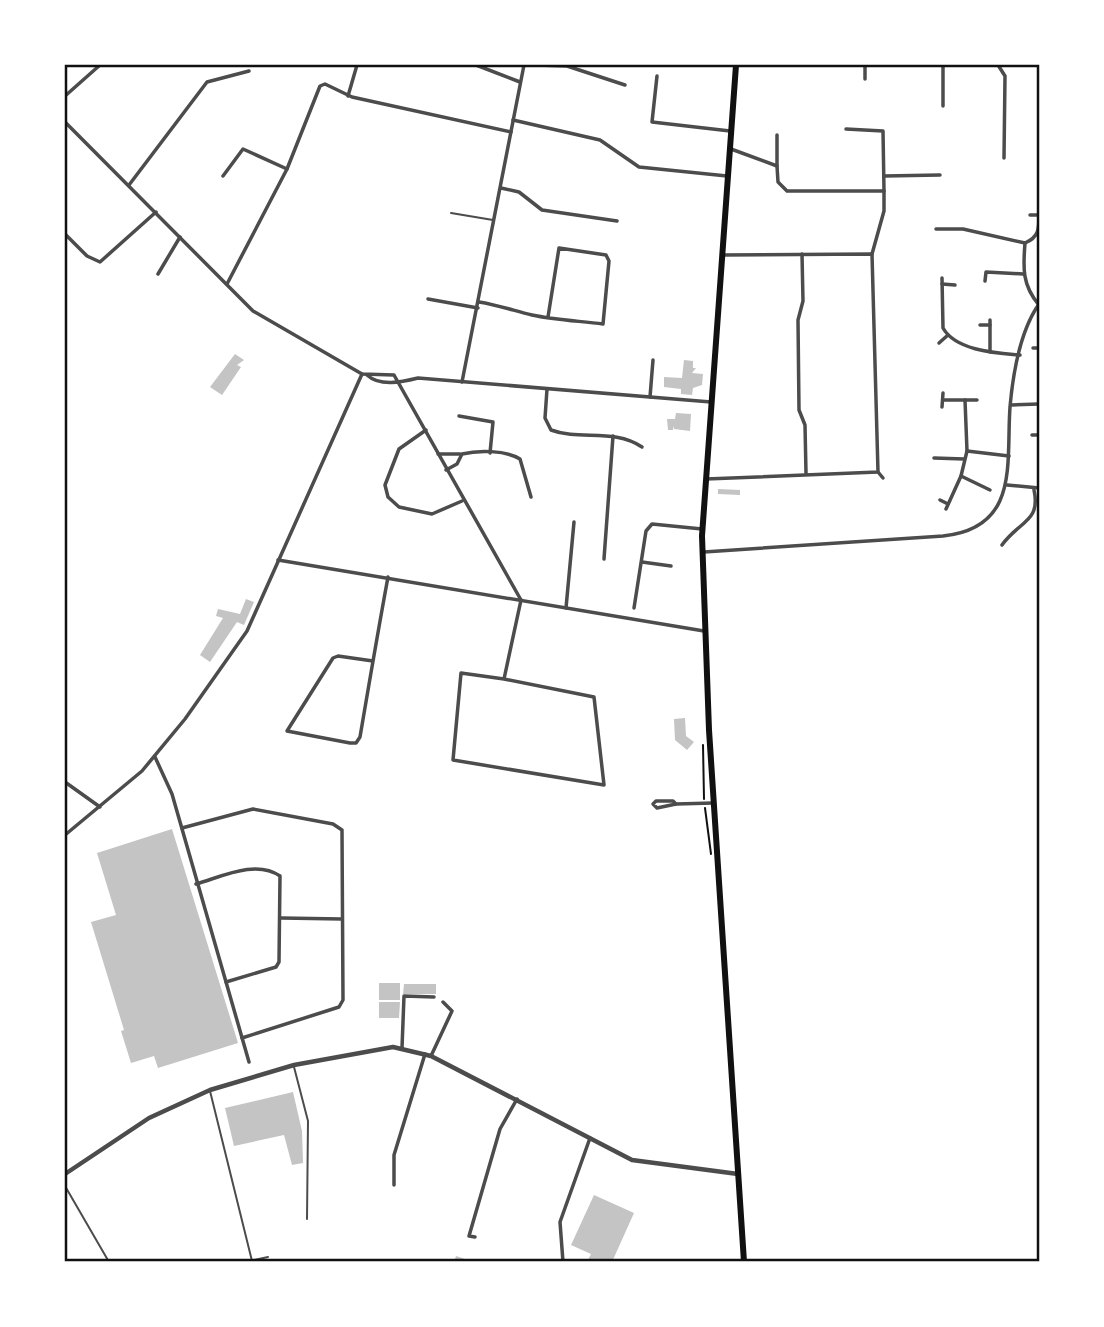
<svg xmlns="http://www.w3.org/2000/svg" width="1104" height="1327" viewBox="0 0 1104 1327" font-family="'PT Sans',sans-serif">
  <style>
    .building { fill: #c4c4c4 }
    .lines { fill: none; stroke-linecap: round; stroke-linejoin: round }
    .path { stroke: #111; stroke-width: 2 }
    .service { stroke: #4c4c4c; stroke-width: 2 }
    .minor { stroke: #4c4c4c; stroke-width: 3.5 }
    .tertiary { stroke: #4c4c4c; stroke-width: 4.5 }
    .primary { stroke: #111; stroke-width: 6 }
    .neatline { fill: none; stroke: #111; stroke-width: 2.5 }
  </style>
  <rect width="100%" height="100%" fill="#fff"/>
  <g class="building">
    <path d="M235,354L244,360L237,365L241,367L222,395L210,387Z"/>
    <path d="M684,360L693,361V368H696L692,373L703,374L702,385L693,388L692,395L681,394V389L664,387V377L682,378Z"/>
    <path d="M676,413L691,414L690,431L674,429L673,426V430H668L667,419H675Z"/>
    <path d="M718,489L740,490V495L718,494Z"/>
    <path d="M246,599L254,602L244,625L237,622L210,662L200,655L223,618L216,616L218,609L240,614Z"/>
    <path d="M685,718L686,736L694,742L687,750L675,740L674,719Z"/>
    <path d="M172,829L238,1043L158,1068L154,1056L131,1063L121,1031L124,1030L91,922L116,915L97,853Z"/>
    <rect x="379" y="983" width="21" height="17"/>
    <path d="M404,984H436V994H403Z"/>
    <path d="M379,1002H400L399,1018H379Z"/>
    <path d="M293,1092L302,1131L303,1163L292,1165L284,1135L234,1146L225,1108Z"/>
    <path d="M594,1195L634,1213L612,1262H587L591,1254L571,1245Z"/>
    <path d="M456,1256L474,1262H454Z"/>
  </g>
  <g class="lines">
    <g class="path">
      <path d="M703,745L704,799"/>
      <path d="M705,808L711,854"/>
    </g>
    <g class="service">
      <path d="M451,213L493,220"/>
      <path d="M294,1067L308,1121L307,1219"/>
      <path d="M210,1091L252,1261"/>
      <path d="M65,1186L109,1262"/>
      <path d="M245,1262L268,1257"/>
    </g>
    <g class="minor">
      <path d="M476,65L520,82"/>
      <path d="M536,65L567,66L625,85"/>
      <path d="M998,65L1005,76L1004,158"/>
      <path d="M657,76L652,122L730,131"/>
      <path d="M865,79V65"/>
      <path d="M65,96L100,65"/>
      <path d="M348,96L357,65"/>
      <path d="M943,106V65"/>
      <path d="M513,120L600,140L639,167L727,176"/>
      <path d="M65,122L253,311L362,374L394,375L521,600"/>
      <path d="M731,149L777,166V135"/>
      <path d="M777,166L778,182L787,191H884L883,131L846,129"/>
      <path d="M223,176L243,149L287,169"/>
      <path d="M884,176L940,175"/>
      <path d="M129,185L207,82L249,71"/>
      <path d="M501,188L519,192L542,210L617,221"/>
      <path d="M1030,215H1039"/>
      <path d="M936,229H963L1025,243C1039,237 1039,229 1039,215"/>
      <path d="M65,234L87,256L100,262L156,212"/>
      <path d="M1025,243C1023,268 1022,285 1039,305"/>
      <path d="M802,254L803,301L798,320L799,410L805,425L806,473"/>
      <path d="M872,254L884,211V191"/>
      <path d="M158,274L180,237"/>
      <path d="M942,278L943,328C956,351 997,353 1020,355"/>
      <path d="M985,281L986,272L1023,274"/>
      <path d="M227,284L287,169L320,86L325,84L352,97L511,132"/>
      <path d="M942,284L955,285"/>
      <path d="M428,299L478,308"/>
      <path d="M479,302C498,305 515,311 532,315C555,320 580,321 603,324L609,261L606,255L559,248L548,317"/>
      <path d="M990,320V352"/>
      <path d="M980,325H990"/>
      <path d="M939,343L948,335"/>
      <path d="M1033,348H1039"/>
      <path d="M367,375C380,387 402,382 418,378L711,402"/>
      <path d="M462,382L524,65"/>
      <path d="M547,389L545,418L551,430C580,441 614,428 642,447"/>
      <path d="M650,397L653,360"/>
      <path d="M943,400H977"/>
      <path d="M965,400L967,451"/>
      <path d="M1011,405L1039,404"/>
      <path d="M942,407L943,393"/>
      <path d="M459,416L493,422L490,453"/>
      <path d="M426,430L399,449L385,485L388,497L399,507L432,514L462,501"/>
      <path d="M1032,435H1039"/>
      <path d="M438,454H460"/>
      <path d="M934,458L964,459"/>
      <path d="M446,470L457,464L462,454C478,450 505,450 520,459L531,497"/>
      <path d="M878,472L883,478"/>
      <path d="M961,476L990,490"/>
      <path d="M706,479L878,472L872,254L722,255"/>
      <path d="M1007,485L1039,488"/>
      <path d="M940,500L948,504"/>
      <path d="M946,509L961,476L967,451L1009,456"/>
      <path d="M1002,545C1019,521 1041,522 1034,490"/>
      <path d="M704,552L943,536C1020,528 1006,463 1010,407C1013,373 1020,331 1039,304"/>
      <path d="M604,559L613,436"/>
      <path d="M278,560L704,631"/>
      <path d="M642,562L671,566"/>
      <path d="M566,608L574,522"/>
      <path d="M634,608L646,531L652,524L702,529"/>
      <path d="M373,661L338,656L333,658L287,731L350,743H356L360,737C369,684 378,631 388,577"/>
      <path d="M504,679L461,673L453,760L604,785L594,697L504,679L521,600"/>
      <path d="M155,757L172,794L249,1062"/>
      <path d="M65,782L100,807"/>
      <path d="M656,801H673L676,804L657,808L653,804Z"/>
      <path d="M676,804L713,803"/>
      <path d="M182,828L253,809L333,824L342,830L343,1000L339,1007L242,1038"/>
      <path d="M65,835L142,771L185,719L247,631L362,374"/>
      <path d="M196,884C221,877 256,859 280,876L279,962L276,967L226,982"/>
      <path d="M281,918L342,919"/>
      <path d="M402,1048L404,996L434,997"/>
      <path d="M431,1056L452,1011L443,1002"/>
      <path d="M394,1185V1155L425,1054"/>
      <path d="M475,1237L469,1236L500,1129L517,1099"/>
      <path d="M563,1262L560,1222L590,1138"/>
    </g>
    <path class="tertiary" d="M65,1174L149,1118L210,1090L294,1065L393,1047L431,1056L632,1160L738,1174"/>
    <path class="primary" d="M736,65L702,536L709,730L744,1262"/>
  </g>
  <rect width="1104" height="1327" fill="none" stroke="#ffffff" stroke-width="133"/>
  <rect x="66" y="66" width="972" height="1194" class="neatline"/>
</svg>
